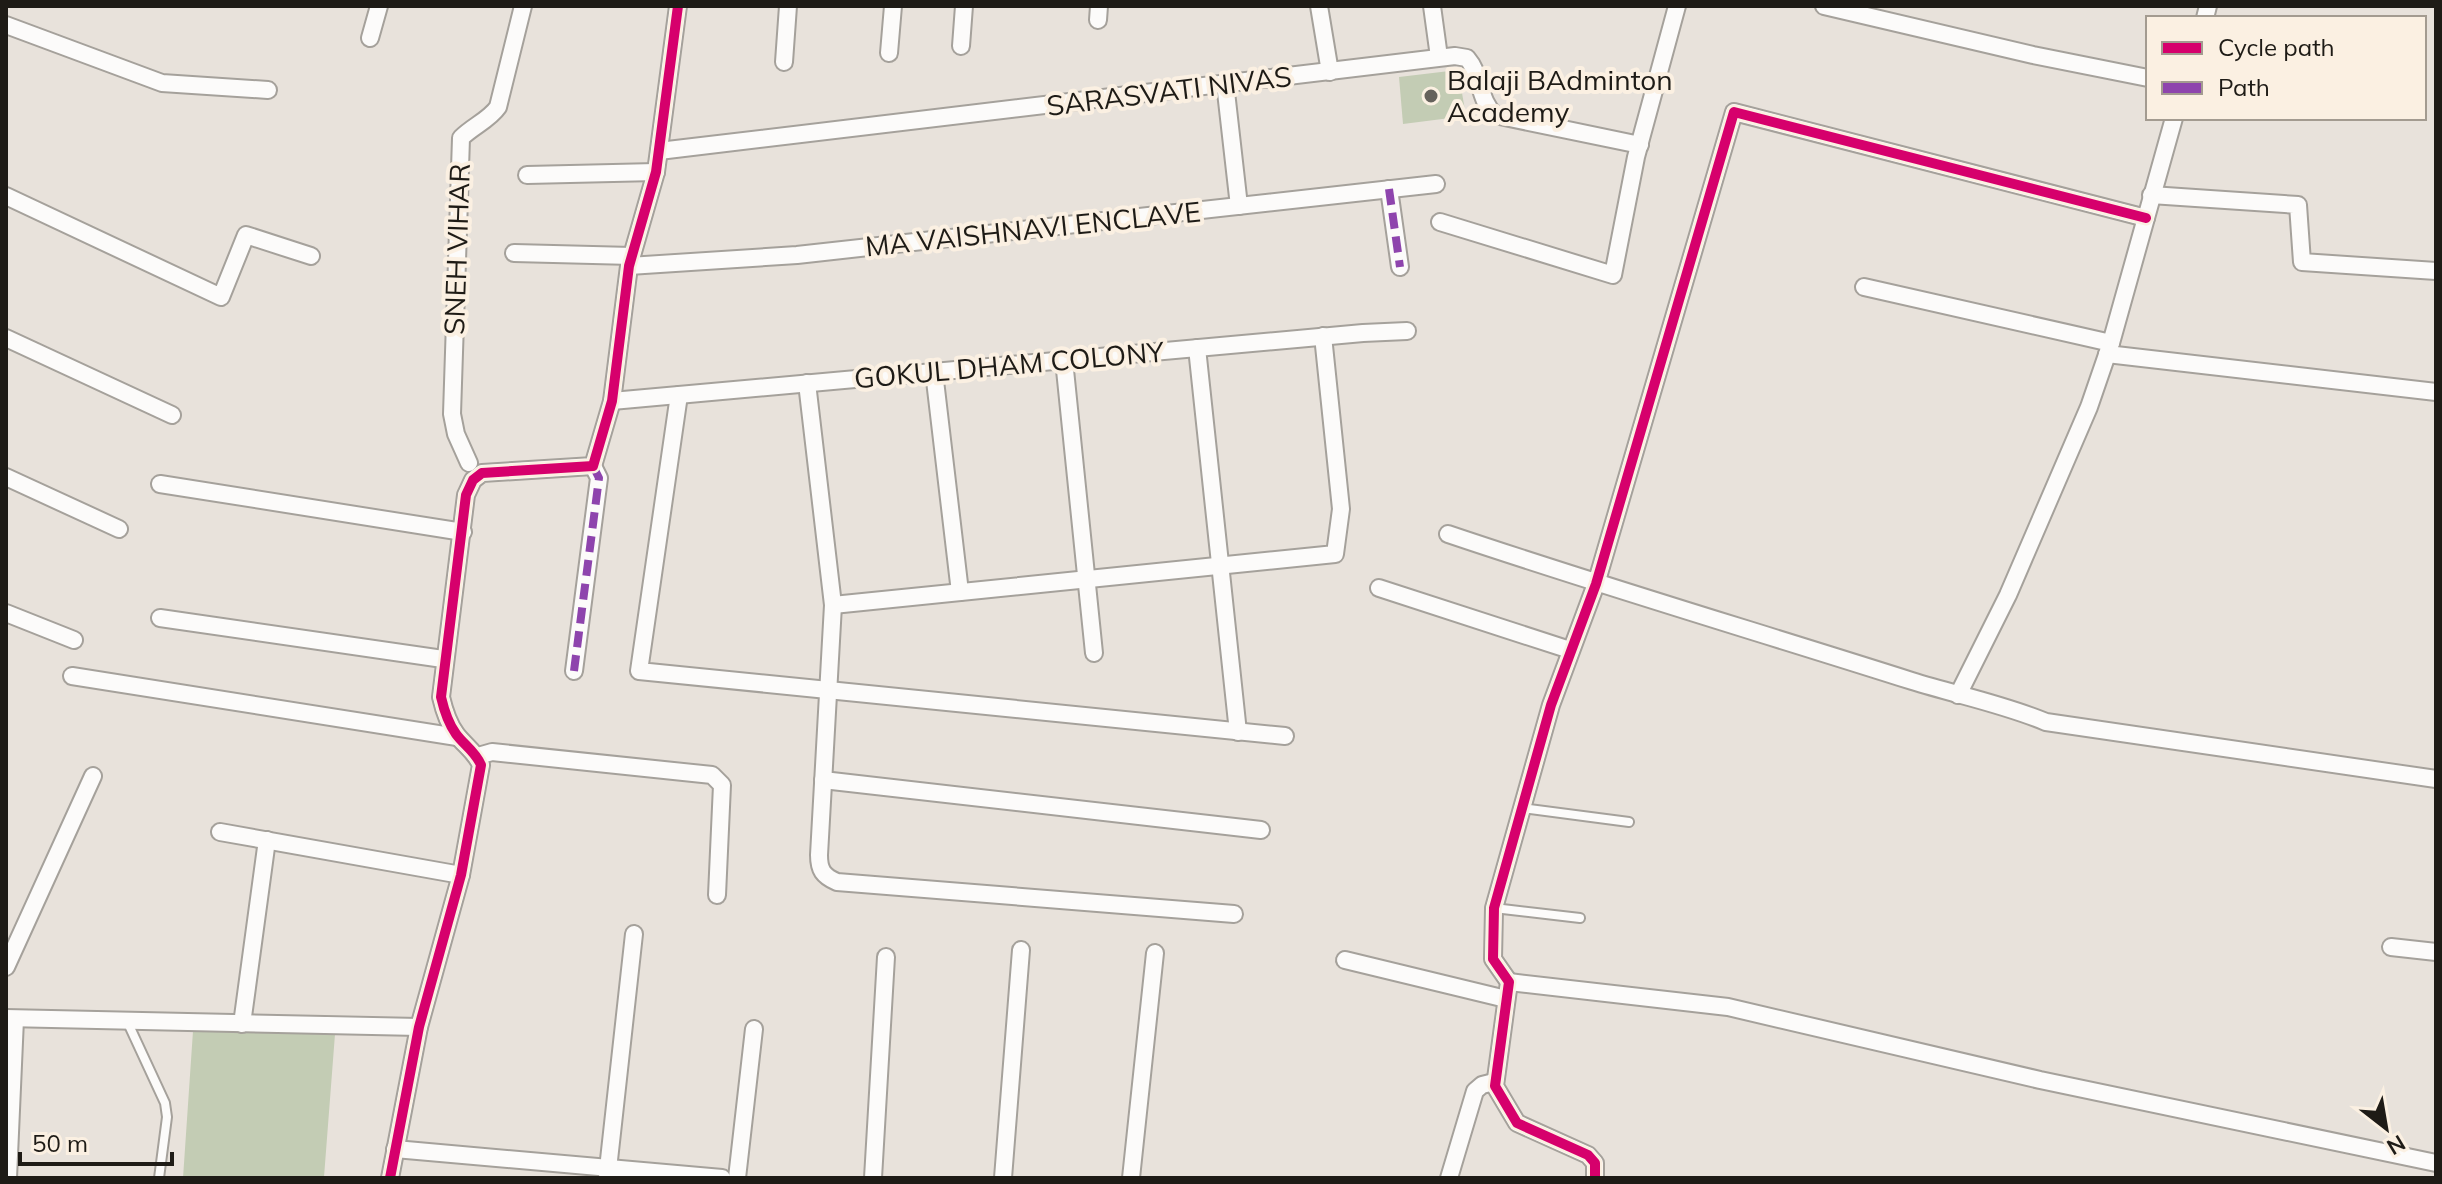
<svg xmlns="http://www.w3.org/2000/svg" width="2442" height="1184" viewBox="0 0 2442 1184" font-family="Mulish,sans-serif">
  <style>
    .green { fill: #c3ccb4 }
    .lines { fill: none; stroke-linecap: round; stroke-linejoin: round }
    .service-casing { stroke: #a5a19b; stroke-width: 12 }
    .minor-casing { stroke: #a5a19b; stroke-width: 20 }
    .service { stroke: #fcfbfa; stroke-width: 8 }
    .minor { stroke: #fcfbfa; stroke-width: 16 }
    .quiet { stroke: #8e44ad; stroke-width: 8; stroke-dasharray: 16 8; stroke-linecap: butt }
    .cycleway-casing { stroke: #fbf0e2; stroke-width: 15 }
    .cycleway { stroke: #d6006c; stroke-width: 10 }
    .poi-dot { fill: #65615b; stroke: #fbf0e2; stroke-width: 3 }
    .labels { text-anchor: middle; stroke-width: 8; stroke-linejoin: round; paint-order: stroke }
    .poi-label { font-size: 28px; fill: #1e1b16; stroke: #fbf0e2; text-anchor: start }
    .street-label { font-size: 28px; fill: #1e1b16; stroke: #fbf0e2 }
  </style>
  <rect width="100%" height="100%" fill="#e8e2db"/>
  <g class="green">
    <path d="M1458,70L1466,116L1403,124L1399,77Z"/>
    <path d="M193,1031L335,1034L324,1177L326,1178H183Z"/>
  </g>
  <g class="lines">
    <defs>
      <g id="service">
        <path d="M1522,808L1629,822"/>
        <path d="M1494,908L1580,918"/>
        <path d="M127,1021L165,1103L167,1117L159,1178"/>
      </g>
      <g id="minor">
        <path d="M1319,6L1330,72"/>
        <path d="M1432,6L1439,57"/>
        <path d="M1824,6L2033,55L2148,78"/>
        <path d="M2205,18L2208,6"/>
        <path d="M1098,20L1099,6"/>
        <path d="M6,25L162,83L268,90"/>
        <path d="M370,38L379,6"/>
        <path d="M961,46L964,6"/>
        <path d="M889,53L893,6"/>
        <path d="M784,62L788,6"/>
        <path d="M1225,83L1239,206"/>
        <path d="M659,151L1455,56L1467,58C1482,75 1478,100 1495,115L1640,145"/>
        <path d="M527,175L656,172"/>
        <path d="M1389,189L1400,267"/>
        <path d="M2151,195L2298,205L2302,262L2436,271"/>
        <path d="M6,196L221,297L246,235L311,256"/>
        <path d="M1440,222L1613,275L1636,157L1677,6"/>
        <path d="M514,253L632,256"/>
        <path d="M629,266L797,255L1436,184"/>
        <path d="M1864,287L2111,343"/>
        <path d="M6,338L172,415"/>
        <path d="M1197,348L1238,732"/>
        <path d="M2107,354L2436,392"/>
        <path d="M1064,360L1094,653"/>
        <path d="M934,372L960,592"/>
        <path d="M807,383L833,605L819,855C819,870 823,876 837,882L1234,914"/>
        <path d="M679,395L639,671L1285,736"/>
        <path d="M612,401L1363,333L1407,331"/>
        <path d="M469,463L456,434L452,414L461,138C473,126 489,120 498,107L523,6"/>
        <path d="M6,477L119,529"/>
        <path d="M160,484L463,532"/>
        <path d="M1448,534C1602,586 1758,632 1912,681C1957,695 2003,704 2046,722L2436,779"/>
        <path d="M1379,588L1570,650"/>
        <path d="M833,605L1335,554L1341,509L1323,336"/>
        <path d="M6,613L74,640"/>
        <path d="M160,618L443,659"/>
        <path d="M574,671L599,478L593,466"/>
        <path d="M72,676L457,737"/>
        <path d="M1958,695L2008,595L2089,407L2111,343L2174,118"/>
        <path d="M478,756L492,752L712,775L722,785L717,895"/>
        <path d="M823,780L1261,830"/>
        <path d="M220,832L461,875"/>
        <path d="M2391,947L2436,952"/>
        <path d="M1345,960L1506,999"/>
        <path d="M6,967L93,776"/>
        <path d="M1509,982L1728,1007L2040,1080L2436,1163"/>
        <path d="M6,1018L419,1027"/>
        <path d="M242,1024L267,840"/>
        <path d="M395,1149L722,1178"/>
        <path d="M8,1178L15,1019"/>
        <path d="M390,1178L419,1027L461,875L481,765C475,751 464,745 456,734C448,723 444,710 441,697L466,495L473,480L482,473L593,466L612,401L629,266L656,172L678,6"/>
        <path d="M607,1178L634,934"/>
        <path d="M737,1178L754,1029"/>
        <path d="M873,1178L886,957"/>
        <path d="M1003,1178L1021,950"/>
        <path d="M1131,1178L1155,953"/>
        <path d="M1449,1178L1475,1091L1482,1085L1494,1082"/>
        <path d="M1595,1178V1163L1588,1155L1517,1123L1495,1086L1509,982L1493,959L1494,908L1551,705L1596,584L1734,112L2146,218"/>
      </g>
    </defs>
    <use href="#service" class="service-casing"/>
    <use href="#minor" class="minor-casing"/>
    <use href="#service" class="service"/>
    <use href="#minor" class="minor"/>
    <g class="quiet">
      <path d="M1389,189L1400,267"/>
      <path d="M574,671L599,478L593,466"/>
    </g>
    <defs>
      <g id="cycleway">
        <path d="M390,1178L419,1027L461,875L481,765C475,751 464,745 456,734C448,723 444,710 441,697L466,495L473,480L482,473L593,466L612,401L629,266L656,172L678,6"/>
        <path d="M1595,1178V1163L1588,1155L1517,1123L1495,1086L1509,982L1493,959L1494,908L1551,705L1596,584L1734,112L2146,218"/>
      </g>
    </defs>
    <use href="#cycleway" class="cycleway-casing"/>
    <use href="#cycleway" class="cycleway"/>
  </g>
  <circle class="poi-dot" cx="1431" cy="96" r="8"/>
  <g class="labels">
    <g class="poi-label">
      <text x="1447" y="90">Balaji BAdminton<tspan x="1447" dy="32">Academy</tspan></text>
    </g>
    <g class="street-label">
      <text transform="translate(1169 91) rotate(-7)" y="10">SARASVATI NIVAS</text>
      <text transform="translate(1033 229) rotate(-6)" y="10">MA VAISHNAVI ENCLAVE</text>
      <text transform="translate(457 249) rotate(-88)" y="10">SNEH VIHAR</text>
      <text transform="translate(1009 365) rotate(-5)" y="10">GOKUL DHAM COLONY</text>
    </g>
  </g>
  <rect width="2442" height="1184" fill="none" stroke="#1e1b16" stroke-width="16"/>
  <rect x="2146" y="16" width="280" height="104" fill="#fbf0e2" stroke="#a39b90" stroke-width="2"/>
  <rect x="2162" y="42" width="40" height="12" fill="#d6006c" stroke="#a39b90" stroke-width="2"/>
  <text x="2218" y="56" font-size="24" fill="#1e1b16">Cycle path</text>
  <rect x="2162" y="82" width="40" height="12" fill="#8e44ad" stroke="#a39b90" stroke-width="2"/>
  <text x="2218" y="96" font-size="24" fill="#1e1b16">Path</text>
  <g transform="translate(2386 1128) rotate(149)" stroke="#fbf0e2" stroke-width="6" paint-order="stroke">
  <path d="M0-6L14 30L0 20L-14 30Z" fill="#1e1b16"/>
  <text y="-12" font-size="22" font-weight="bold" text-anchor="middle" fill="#1e1b16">N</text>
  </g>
  <path d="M20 1152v12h152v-12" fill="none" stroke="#1e1b16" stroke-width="4"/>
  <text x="32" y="1152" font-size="24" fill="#1e1b16" stroke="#fbf0e2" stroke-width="6" paint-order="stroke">50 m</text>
</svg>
